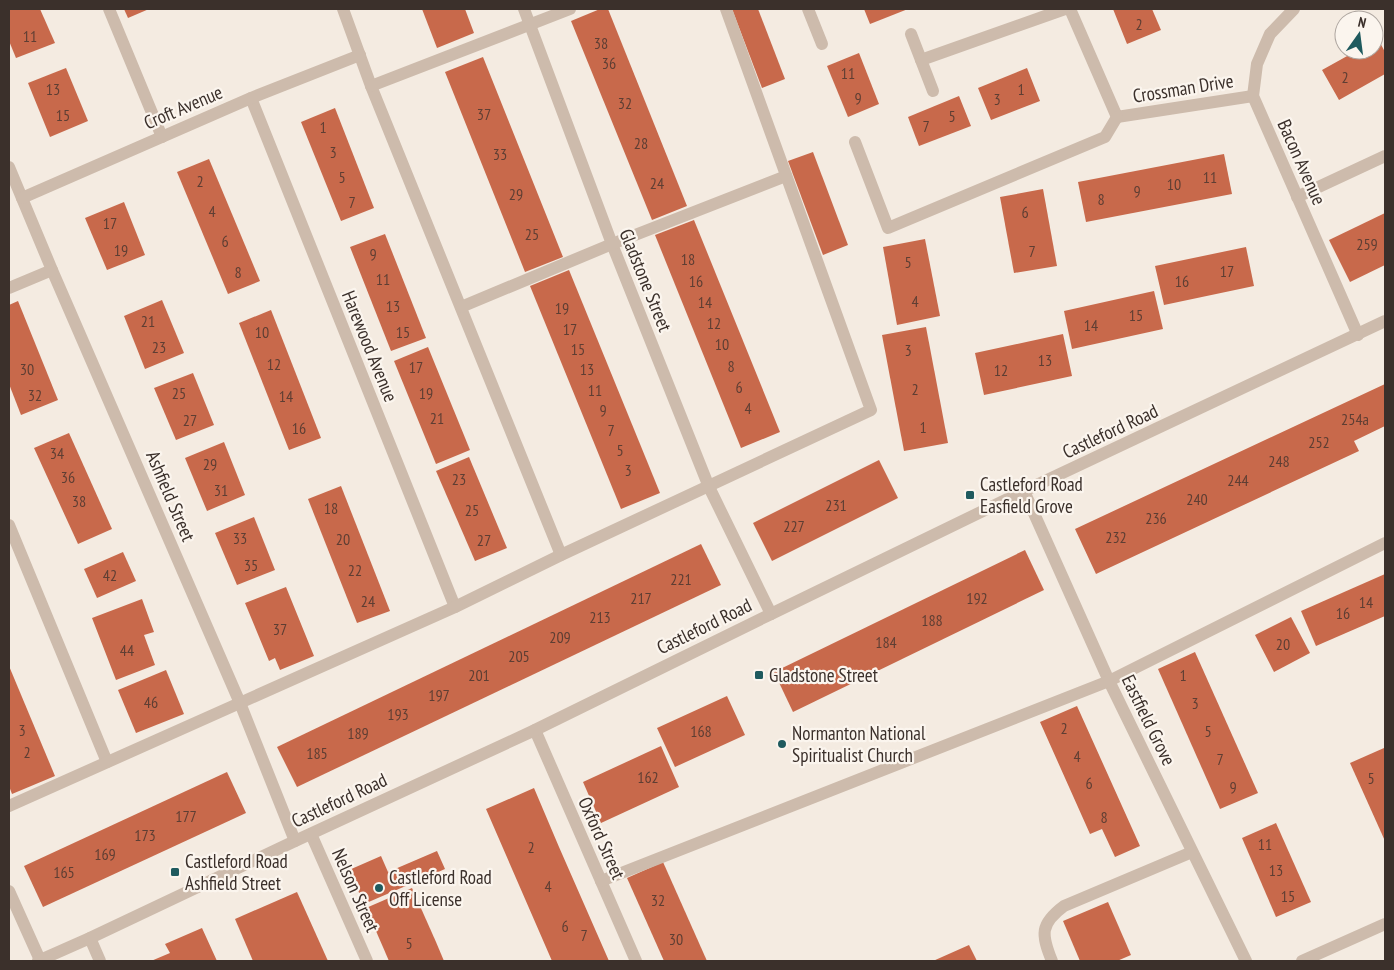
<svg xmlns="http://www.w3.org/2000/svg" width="1394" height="970" viewBox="0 0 1394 970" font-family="'PT Sans Narrow',sans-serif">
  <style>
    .building { fill: #c8694b }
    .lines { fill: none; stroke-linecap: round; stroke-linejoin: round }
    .minor { stroke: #cdbbac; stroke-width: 12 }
    .poi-dot { fill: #1f5a5e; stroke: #fbf5ee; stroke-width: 2 }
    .labels { text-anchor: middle; stroke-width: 4.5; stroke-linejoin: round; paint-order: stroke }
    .number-label { font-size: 16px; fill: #5e3e33 }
    .street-label { font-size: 19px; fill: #3b302b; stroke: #fbf5ee }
    .poi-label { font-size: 19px; fill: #3b302b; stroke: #fbf5ee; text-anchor: start }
  </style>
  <rect width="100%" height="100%" fill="#f4ebe1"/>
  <g class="building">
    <path d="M9,9H40L55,43L16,58L9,41Z"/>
    <path d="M124,9H149L128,18Z"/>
    <path d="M422,9H465L474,33L437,48Z"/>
    <path d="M600,9H608L687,206L652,220L571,21Z"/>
    <path d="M732,9H758L785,79L762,88Z"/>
    <path d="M864,9H908L870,24Z"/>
    <path d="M1113,9H1152L1161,30L1127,44Z"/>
    <path d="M1378,39L1385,52V74L1339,100L1322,70L1358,50H1374V41Z"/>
    <path d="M859,53L879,104L848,117L827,66Z"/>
    <path d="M483,57L563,257L525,272L445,72Z"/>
    <path d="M66,68L88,121L50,137L28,83Z"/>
    <path d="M1027,68L1040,101L991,120L978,88Z"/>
    <path d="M959,96L971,126L919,146L908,117Z"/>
    <path d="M335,108L374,208L341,221L301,122Z"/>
    <path d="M813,152L848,245L823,255L788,161Z"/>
    <path d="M1224,154L1232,194L1086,222L1078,182Z"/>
    <path d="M209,159L260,281L228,294L177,172Z"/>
    <path d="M1043,189L1057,266L1014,273L1000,197Z"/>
    <path d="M124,202L145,255L107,270L85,218Z"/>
    <path d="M1385,213V265L1350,282L1329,240Z"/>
    <path d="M694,220L780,432L741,448L655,235Z"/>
    <path d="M385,234L426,338L391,351L350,247Z"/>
    <path d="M925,239L940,316L897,325L883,247Z"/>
    <path d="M1246,247L1254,286L1164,305L1155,266Z"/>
    <path d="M569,270L660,493L621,509L530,286Z"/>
    <path d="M1154,291L1163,329L1072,349L1064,311Z"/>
    <path d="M162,300L184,353L145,369L124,316Z"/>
    <path d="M18,301L58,400L21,415L9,384V305Z"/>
    <path d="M271,310L321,438L289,450L239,323Z"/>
    <path d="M926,327L948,443L904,451L882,335Z"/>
    <path d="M1063,334L1072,376L984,395L975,353Z"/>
    <path d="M428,347L470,450L436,464L394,361Z"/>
    <path d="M193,373L214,425L176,440L154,388Z"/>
    <path d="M1385,384V426L1354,441L1359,451L1096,574L1075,529Z"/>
    <path d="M69,433L112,529L78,544L34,448Z"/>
    <path d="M224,442L245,495L207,511L185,458Z"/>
    <path d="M469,457L507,548L475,561L436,471Z"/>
    <path d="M879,460L898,498L772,561L753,523Z"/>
    <path d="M341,486L390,611L357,623L308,499Z"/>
    <path d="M254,517L275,570L237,585L215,533Z"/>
    <path d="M701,544L721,585L297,787L277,747Z"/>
    <path d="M1025,550L1044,590L793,712L774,672Z"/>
    <path d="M123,552L136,581L97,598L84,569Z"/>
    <path d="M1385,574V616L1316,646L1301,611Z"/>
    <path d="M286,587L314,656L280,670L275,658L269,661L245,603Z"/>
    <path d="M142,599L154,632L144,635L155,665L116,680L92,618Z"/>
    <path d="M1291,617L1310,653L1274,672L1255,635Z"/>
    <path d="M1195,652L1258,793L1220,809L1158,669Z"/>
    <path d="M9,666L55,776L12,794L9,786Z"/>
    <path d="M166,670L184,714L136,733L118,690Z"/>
    <path d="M727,696L745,735L675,767L657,728Z"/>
    <path d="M1077,706L1140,846L1115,857L1102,829L1090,834L1040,722Z"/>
    <path d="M661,746L679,787L601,823L583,782Z"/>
    <path d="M1384,748L1385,752V841L1350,763Z"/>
    <path d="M227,772L246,813L43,907L24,866Z"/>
    <path d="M534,788L559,847L609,961H552L486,809Z"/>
    <path d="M1276,823L1311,902L1276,917L1242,838Z"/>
    <path d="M437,851L445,869L364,904L349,870L381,856L388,872Z"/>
    <path d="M663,862L707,961H664L627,878Z"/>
    <path d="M412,888L436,942L444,961H389L366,908Z"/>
    <path d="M297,892L328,961H253L235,919Z"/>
    <path d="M1108,902L1131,955L1117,961H1080L1063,921Z"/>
    <path d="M202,928L217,961H151L170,953L165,944Z"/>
    <path d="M969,945L977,961H933Z"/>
  </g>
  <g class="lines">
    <g class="minor">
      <path d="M109,9L162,137"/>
      <path d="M343,9L371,86L561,555"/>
      <path d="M524,9L612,244L709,487L771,614"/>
      <path d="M808,9L822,44"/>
      <path d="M1070,9L1117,117L1253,96"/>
      <path d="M1294,9L1270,34L1257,64L1253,96L1358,335"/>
      <path d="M911,34L933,91"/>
      <path d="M921,60L1065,9"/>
      <path d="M371,86L570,9"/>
      <path d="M251,98L455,607"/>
      <path d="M855,142L888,228L1105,137L1117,117"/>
      <path d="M9,167L52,270L240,703L295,841"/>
      <path d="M1297,197L1385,156"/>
      <path d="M22,198L251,98L360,55"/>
      <path d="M9,288L52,270"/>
      <path d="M461,307L612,244L786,176"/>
      <path d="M1024,491L1109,681L1246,961"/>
      <path d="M9,525L107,762"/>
      <path d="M535,730L636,961"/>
      <path d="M9,806L455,607L561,555L871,410L726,9"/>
      <path d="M311,834L367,961"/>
      <path d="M601,881L1109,681L1385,543"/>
      <path d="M9,891L40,960"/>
      <path d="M90,938L100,961"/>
      <path d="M38,961L90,938L295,841L535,730L771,614L1024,491L1385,321"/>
      <path d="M1052,961C1041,934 1040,924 1064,906L1192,852"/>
      <path d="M1302,961L1385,924"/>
    </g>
  </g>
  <g class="poi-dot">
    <rect x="965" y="490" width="10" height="10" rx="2.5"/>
    <rect x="754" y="670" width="10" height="10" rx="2.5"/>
    <circle cx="782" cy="744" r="5"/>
    <rect x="170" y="867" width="10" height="10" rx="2.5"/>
    <circle cx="379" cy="888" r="5"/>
  </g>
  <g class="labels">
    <g class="number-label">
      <text x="1139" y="30">2</text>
      <text x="30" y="42">11</text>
      <text x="601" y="49">38</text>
      <text x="609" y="69">36</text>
      <text x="848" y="79">11</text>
      <text x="1345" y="83">2</text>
      <text x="53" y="95">13</text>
      <text x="1021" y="95">1</text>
      <text x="858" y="104">9</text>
      <text x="997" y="105">3</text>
      <text x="625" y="109">32</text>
      <text x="484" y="120">37</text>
      <text x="63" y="121">15</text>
      <text x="952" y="122">5</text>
      <text x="926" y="132">7</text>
      <text x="323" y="133">1</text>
      <text x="641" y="149">28</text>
      <text x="333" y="158">3</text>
      <text x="500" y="160">33</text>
      <text x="342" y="183">5</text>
      <text x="1210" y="183">11</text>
      <text x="200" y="187">2</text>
      <text x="657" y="189">24</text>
      <text x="1174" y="190">10</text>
      <text x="1137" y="197">9</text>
      <text x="516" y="200">29</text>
      <text x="1101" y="205">8</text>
      <text x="352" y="208">7</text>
      <text x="212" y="217">4</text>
      <text x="1025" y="218">6</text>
      <text x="110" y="229">17</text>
      <text x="532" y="240">25</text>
      <text x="225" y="247">6</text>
      <text x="1367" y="250">259</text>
      <text x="121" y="256">19</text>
      <text x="1032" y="257">7</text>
      <text x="373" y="260">9</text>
      <text x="688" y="265">18</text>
      <text x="908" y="268">5</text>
      <text x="1227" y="277">17</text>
      <text x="238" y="278">8</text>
      <text x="383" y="285">11</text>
      <text x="696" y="287">16</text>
      <text x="1182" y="287">16</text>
      <text x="915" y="307">4</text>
      <text x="705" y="308">14</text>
      <text x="393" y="312">13</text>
      <text x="562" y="314">19</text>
      <text x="1136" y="321">15</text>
      <text x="148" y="327">21</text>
      <text x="714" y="329">12</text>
      <text x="1091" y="331">14</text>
      <text x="570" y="335">17</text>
      <text x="262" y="338">10</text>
      <text x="403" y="338">15</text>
      <text x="722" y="350">10</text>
      <text x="159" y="353">23</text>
      <text x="578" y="355">15</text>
      <text x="908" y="356">3</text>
      <text x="1045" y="366">13</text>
      <text x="274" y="370">12</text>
      <text x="731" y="372">8</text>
      <text x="416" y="373">17</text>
      <text x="27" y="375">30</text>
      <text x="587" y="375">13</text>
      <text x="1001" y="376">12</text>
      <text x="739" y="393">6</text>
      <text x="915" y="395">2</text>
      <text x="595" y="396">11</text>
      <text x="179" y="399">25</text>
      <text x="426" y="399">19</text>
      <text x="35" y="401">32</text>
      <text x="286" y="402">14</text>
      <text x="748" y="414">4</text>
      <text x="603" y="416">9</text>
      <text x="437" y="424">21</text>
      <text x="1355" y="425">254a</text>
      <text x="190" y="426">27</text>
      <text x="923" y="433">1</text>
      <text x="299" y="434">16</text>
      <text x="611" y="436">7</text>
      <text x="1319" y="448">252</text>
      <text x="620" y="456">5</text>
      <text x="57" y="459">34</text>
      <text x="1279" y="467">248</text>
      <text x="210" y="470">29</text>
      <text x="628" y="476">3</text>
      <text x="68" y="483">36</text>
      <text x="459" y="485">23</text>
      <text x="1238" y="486">244</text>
      <text x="221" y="496">31</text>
      <text x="1197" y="505">240</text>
      <text x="79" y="507">38</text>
      <text x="836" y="511">231</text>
      <text x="331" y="514">18</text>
      <text x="472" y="516">25</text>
      <text x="1156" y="524">236</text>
      <text x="794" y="532">227</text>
      <text x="1116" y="543">232</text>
      <text x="240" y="544">33</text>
      <text x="343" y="545">20</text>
      <text x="484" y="546">27</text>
      <text x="251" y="571">35</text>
      <text x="355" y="576">22</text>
      <text x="110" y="581">42</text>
      <text x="681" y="585">221</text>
      <text x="641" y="604">217</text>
      <text x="977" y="604">192</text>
      <text x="368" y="607">24</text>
      <text x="1366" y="608">14</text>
      <text x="1343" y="619">16</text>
      <text x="600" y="623">213</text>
      <text x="932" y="626">188</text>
      <text x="280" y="635">37</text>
      <text x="560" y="643">209</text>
      <text x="886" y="648">184</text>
      <text x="1283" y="650">20</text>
      <text x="127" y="656">44</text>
      <text x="519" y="662">205</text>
      <text x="479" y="681">201</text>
      <text x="1183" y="681">1</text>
      <text x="439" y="701">197</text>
      <text x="151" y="708">46</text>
      <text x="1195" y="709">3</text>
      <text x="398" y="720">193</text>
      <text x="1064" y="734">2</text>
      <text x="22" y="736">3</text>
      <text x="701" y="737">168</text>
      <text x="1208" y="737">5</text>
      <text x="358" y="739">189</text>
      <text x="27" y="758">2</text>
      <text x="317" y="759">185</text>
      <text x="1077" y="762">4</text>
      <text x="1220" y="765">7</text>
      <text x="648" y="783">162</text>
      <text x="1371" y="784">5</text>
      <text x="1089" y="789">6</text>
      <text x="1233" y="793">9</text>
      <text x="186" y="822">177</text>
      <text x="1104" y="823">8</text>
      <text x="145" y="841">173</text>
      <text x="1265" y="850">11</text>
      <text x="531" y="853">2</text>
      <text x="105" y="860">169</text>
      <text x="1276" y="876">13</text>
      <text x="64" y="878">165</text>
      <text x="548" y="892">4</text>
      <text x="1288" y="902">15</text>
      <text x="658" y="906">32</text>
      <text x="565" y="932">6</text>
      <text x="584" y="941">7</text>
      <text x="676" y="945">30</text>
      <text x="409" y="949">5</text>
    </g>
    <g class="street-label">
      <text transform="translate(1183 88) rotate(-9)" y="7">Crossman Drive</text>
      <text transform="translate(183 107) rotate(-23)" y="7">Croft Avenue</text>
      <text transform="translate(1302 162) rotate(66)" y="7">Bacon Avenue</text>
      <text transform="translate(646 280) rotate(68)" y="7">Gladstone Street</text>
      <text transform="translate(370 346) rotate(68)" y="7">Harewood Avenue</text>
      <text transform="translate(1110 431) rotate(-25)" y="7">Castleford Road</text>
      <text transform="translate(171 496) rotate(67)" y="7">Ashfield Street</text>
      <text transform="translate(704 626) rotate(-26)" y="7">Castleford Road</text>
      <text transform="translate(1149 720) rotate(64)" y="7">Eastfield Grove</text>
      <text transform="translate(339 800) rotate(-25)" y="7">Castleford Road</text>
      <text transform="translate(602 838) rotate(66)" y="7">Oxford Street</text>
      <text transform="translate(356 890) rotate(66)" y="7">Nelson Street</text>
    </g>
    <g class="poi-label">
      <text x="980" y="491">Castleford Road<tspan x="980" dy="22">Easfield Grove</tspan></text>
      <text x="769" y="682">Gladstone Street</text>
      <text x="792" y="740">Normanton National<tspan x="792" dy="22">Spiritualist Church</tspan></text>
      <text x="185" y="868">Castleford Road<tspan x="185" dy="22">Ashfield Street</tspan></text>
      <text x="389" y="884">Castleford Road<tspan x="389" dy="22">Off License</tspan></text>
    </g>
  </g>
  <rect width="1394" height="970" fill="none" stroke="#3b302b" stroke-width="20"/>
  <g transform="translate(1359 35) rotate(14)"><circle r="24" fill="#fbf5ee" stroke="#aea6a0"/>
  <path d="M0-4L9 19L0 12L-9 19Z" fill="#1f5a5e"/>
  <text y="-8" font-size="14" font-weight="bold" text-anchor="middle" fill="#3b302b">N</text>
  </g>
</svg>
